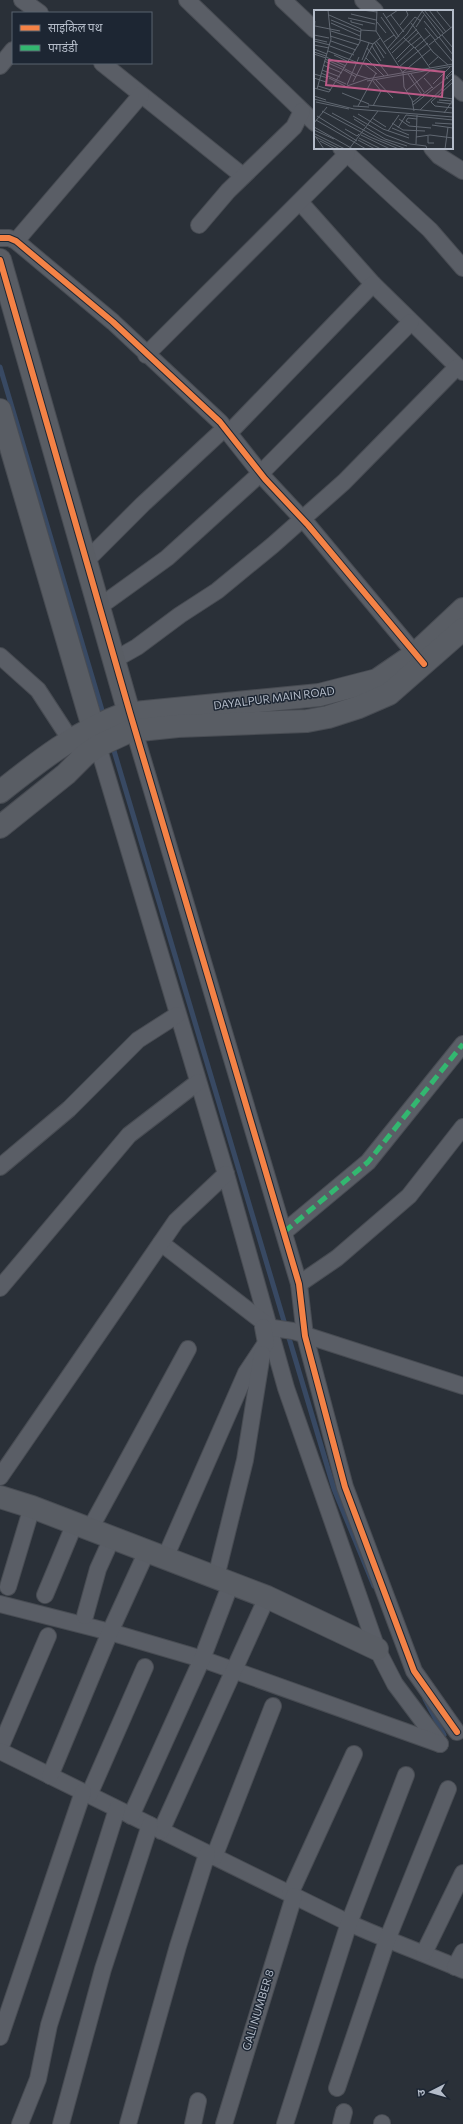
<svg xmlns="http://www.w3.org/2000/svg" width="463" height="2124" viewBox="0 0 463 2124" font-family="Commissioner,'Noto Sans Devanagari',sans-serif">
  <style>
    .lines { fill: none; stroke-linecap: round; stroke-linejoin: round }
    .stream { stroke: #384963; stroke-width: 5 }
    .street-casing { stroke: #484c53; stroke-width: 18 }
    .secondary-casing { stroke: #484c53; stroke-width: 24 }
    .street { stroke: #5a5e66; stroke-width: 16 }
    .secondary { stroke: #595d64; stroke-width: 22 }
    .quiet { stroke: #33b770; stroke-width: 5; stroke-dasharray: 10 5; stroke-linecap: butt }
    .cycleway-casing { stroke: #1d2633; stroke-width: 8 }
    .cycleway { stroke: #f48246; stroke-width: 6 }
    .labels { text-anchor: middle; stroke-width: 3; stroke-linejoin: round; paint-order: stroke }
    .street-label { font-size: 11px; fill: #b4bcc9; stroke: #1d2633 }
    .inset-road { fill: none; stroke: #616872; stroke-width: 1 }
    .view { fill: #bc5a87; fill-opacity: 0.15; stroke: #bc5a87; stroke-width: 2 }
    .inset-edge { fill: none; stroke: #b4bcc9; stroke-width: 2 }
  </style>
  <rect width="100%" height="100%" fill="#2a3038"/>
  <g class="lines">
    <g class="stream">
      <path d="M0,367L104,717"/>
      <path d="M112,744L334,1489L374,1586"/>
      <path d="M425,1699L444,1735"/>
    </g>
    <defs>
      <g id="street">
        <path d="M22,0L40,13"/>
        <path d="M187,0L315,123"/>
        <path d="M283,0L315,30"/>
        <path d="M363,0L375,11"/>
        <path d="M102,63L243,176"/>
        <path d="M0,66L13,50"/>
        <path d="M452,83L463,93"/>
        <path d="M341,148L430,230L463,268"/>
        <path d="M432,148L439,156L463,171"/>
        <path d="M300,202L373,284L463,372"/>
        <path d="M199,225L228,191L294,127L302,111"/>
        <path d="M0,238H9L16,241L113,322L220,422L265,479L308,525L422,662"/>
        <path d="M16,241L141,95"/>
        <path d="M146,355L347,154"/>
        <path d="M229,433L373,284"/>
        <path d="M86,561L143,504L225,428"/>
        <path d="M99,607L167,558L198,530L261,473L411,322"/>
        <path d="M0,656L38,690L70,739L79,748"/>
        <path d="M114,660L137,647L180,615L217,591L273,545L344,482L457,367"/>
        <path d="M134,730L299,1284L305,1336L345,1487L414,1671L457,1732"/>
        <path d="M98,746L226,1174L286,1388L377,1649L395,1684L440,1744"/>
        <path d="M0,1167L69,1109L138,1040L177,1015"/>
        <path d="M284,1232L368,1162L463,1044"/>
        <path d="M161,1243L262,1321L273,1328L293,1331L463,1386"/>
        <path d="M299,1284L337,1258L409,1196L463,1127"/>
        <path d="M0,1288L129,1135L198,1082"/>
        <path d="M0,1477L176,1221L226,1174"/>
        <path d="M90,1529L188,1349"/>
        <path d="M165,1558L246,1373L266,1343L263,1327"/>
        <path d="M216,1577L245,1460L262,1354"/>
        <path d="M8,1587L32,1507"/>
        <path d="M45,1595L75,1523"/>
        <path d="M0,1604L110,1632L202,1659L440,1744"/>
        <path d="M85,1616L98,1569L112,1538"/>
        <path d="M0,1748L48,1636"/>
        <path d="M0,1751L349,1923C387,1940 425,1954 463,1970"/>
        <path d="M50,1776L110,1632L147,1551"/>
        <path d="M89,1795L145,1667"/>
        <path d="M131,1816L202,1659L231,1583"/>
        <path d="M161,1831L267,1597"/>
        <path d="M214,1857L273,1706"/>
        <path d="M290,1894L354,1754"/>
        <path d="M424,1953L463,1873"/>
        <path d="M455,1967L463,1952"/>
        <path d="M0,2037L83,1792"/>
        <path d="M337,2088L387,1940L448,1789"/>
        <path d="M20,2124L38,2079L49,2025L117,1809"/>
        <path d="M61,2124L103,1969L150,1825"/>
        <path d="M128,2124L178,1946L207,1854"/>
        <path d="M193,2124L198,2101"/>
        <path d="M224,2124L294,1896"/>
        <path d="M285,2124L349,1923L406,1775"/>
        <path d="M341,2124L344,2112"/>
        <path d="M382,2124V2123"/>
      </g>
      <g id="secondary">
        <path d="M0,260L133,727"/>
        <path d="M0,410L97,741"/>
        <path d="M0,792C39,761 77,731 124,714L319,695L377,680L415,654L463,609"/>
        <path d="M0,827L66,774L85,755L98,746L130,731L178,726L307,721L328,717L359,707L389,694L463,629"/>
        <path d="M0,1497L32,1507L267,1597L377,1649"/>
      </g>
    </defs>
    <use href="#street" class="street-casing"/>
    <use href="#secondary" class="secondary-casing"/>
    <use href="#street" class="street"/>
    <use href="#secondary" class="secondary"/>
    <path class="quiet" d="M284,1232L368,1162L463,1044"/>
    <defs>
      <g id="cycleway">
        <path d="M0,238H9L16,241L113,322L220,422L265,479L308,525L424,664"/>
        <path d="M0,260L130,713L299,1284L305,1336L345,1487L414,1671L457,1732"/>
      </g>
    </defs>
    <use href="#cycleway" class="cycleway-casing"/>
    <use href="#cycleway" class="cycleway"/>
  </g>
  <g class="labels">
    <g class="street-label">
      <text transform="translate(274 698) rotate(-7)" y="4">DAYALPUR MAIN ROAD</text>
      <text transform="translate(258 2010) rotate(-73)" y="4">GALI NUMBER 8</text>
    </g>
  </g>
  <g transform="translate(314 10)">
    <rect width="139" height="139" fill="#2a3038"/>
    <path class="inset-road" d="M48,0L63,2M63,0L62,21L89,63L90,77L98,90L100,101M110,0L130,24M115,0L132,22M122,0L137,18M108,1L127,26M69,3L85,27M37,4L62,10M77,5L90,22M67,7L83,29M34,8L61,14M72,8L84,0M17,10L47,22M37,10V12L49,15M110,11L124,28M63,12L72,23M17,13L46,26M97,13L119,42L134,55M86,15L94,5L92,0M1,16L26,21M102,17L110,5M111,18L121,30M47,20L62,21M17,21L59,34M0,24L1,11M0,25L15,28M128,25L139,38M16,26L45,35M89,27L104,41L116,58M125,27L139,45M0,29L13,32M0,31L16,35M17,31L42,40M62,31L72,44M121,31L139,52M60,32L70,48M70,32L80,25M94,32L105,22M0,35L15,38M97,35L108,26M115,35L139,16M16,36L40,45M58,36L67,51M53,38L74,65M101,38L116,25M0,39L13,44M73,39L101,7L107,11M76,40L93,24L109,0M14,41L42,52M0,42L12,46M78,43L103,19M0,44L12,48M20,45L35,52M12,47L32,56M52,48L70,66M11,49L31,58M82,49L97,34M48,50L55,33M10,51L30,60M84,52L100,37M49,53L63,64M9,55L28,63M115,55L124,47M85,57L114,33M31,59L43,65M8,60L26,67M30,60L42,67M89,62L117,39M7,63L32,74M0,64L14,68M94,64L108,85M97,64L110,82M43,65L56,69M0,68L12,72M15,68L31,76M110,68L119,78M134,69L132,67L139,60M62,70L79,88M53,71L139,56M59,71L67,81L59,96M39,72L59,34L66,28M119,74L136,57M33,75L45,47M4,76L17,80M33,76L53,69L139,54M0,78L15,82L46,32L47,19L15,5M3,79L17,29L14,0M92,81L117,60M28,83L55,94M0,86L12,90M126,87L139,89M0,89L40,99L139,107M125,90L138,91M2,92L35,99M99,92L118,77M123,92L139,94M54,95L139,103M99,95L139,63M39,96L55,97M44,96L62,63M121,96L117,92L139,72M121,96L139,98M106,100L139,68M8,101L56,127L85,139M18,103L66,129L92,139M130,103L139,90M44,104L69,119L95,128M92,105L139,110M3,106L43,131M39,106L72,125L96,134L112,136L113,139M58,108L72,117M40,109L51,116M85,109L95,116L117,118M2,110L52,139M0,113L13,97M78,113L89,120L111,121M96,113L92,111L94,108L103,109M121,113L139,114M118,115L139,118M0,117L39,139M51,117L71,129L93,136M78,118L95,125M84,118L92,105M31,119L43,126L45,124M0,120L20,129M74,121L85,105M1,124L31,139M47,125L76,139M1,126L10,139M114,126V133H120M2,127L26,139M102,127L116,125L139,128M45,128L67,139M44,130L61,139M6,131L21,139M102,134L103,105M35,139L64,101M131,139L134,117"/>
    <path class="view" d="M15,50L130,62L128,87L12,75Z"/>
    <rect width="139" height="139" class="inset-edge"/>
  </g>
  <rect x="12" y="12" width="140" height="52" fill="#1d2633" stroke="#59626f"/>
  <rect x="20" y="25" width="20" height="6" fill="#f48246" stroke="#59626f"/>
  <text x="48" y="32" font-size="12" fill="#b4bcc9">साइकिल पथ</text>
  <rect x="20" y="45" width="20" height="6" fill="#33b770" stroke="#59626f"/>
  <text x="48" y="52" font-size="12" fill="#b4bcc9">पगडंडी</text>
  <g transform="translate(431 2092) rotate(264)" stroke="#1d2633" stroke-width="3" paint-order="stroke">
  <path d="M0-3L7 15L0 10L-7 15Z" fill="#b4bcc9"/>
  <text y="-6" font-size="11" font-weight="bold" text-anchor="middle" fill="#b4bcc9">उ</text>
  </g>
</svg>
